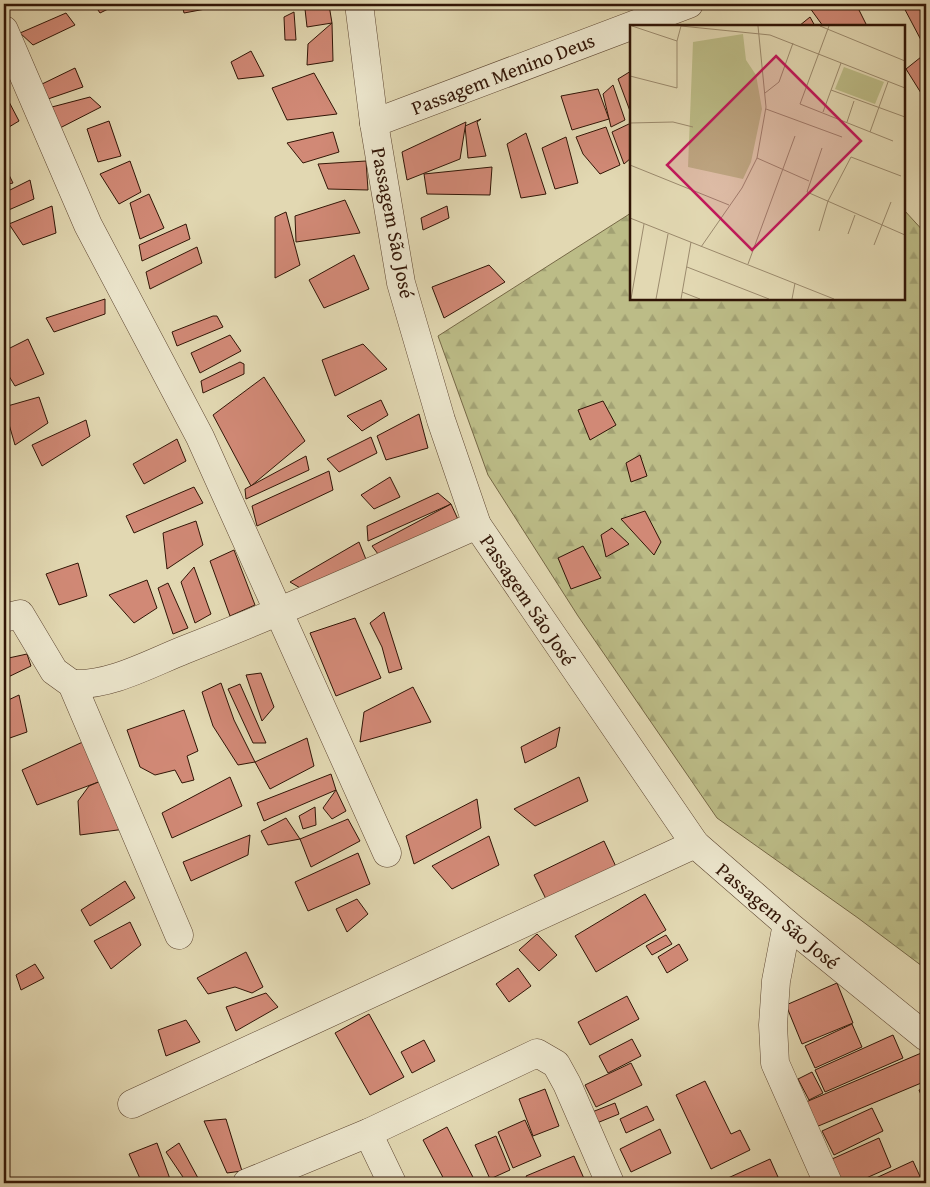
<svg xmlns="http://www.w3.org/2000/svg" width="930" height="1187" viewBox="0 0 930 1187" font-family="'Gentium Book Plus',serif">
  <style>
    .forest { fill: url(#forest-firs); stroke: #766846 }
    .building { fill: #d18976; stroke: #311506 }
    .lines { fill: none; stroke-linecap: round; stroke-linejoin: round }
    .street-casing { stroke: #5d4631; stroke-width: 29 }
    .street { stroke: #ece6cd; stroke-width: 28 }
    .labels { text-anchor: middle; stroke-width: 4; stroke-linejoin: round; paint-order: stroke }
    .street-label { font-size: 20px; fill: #311506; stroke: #ece6cd }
    .inset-road { fill: none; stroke: #9b8a6d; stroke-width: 1 }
    .view { fill: #c2185b; fill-opacity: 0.15; stroke: #c2185b; stroke-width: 2.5 }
    .inset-edge { fill: none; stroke: #311506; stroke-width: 2.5 }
  </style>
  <defs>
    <pattern id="forest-firs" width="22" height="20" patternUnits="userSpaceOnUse" patternTransform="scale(1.25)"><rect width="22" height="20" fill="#bcbc87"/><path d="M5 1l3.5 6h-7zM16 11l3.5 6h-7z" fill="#a2a173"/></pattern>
  </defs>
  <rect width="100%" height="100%" fill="#e2d8b2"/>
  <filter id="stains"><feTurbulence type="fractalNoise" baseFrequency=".004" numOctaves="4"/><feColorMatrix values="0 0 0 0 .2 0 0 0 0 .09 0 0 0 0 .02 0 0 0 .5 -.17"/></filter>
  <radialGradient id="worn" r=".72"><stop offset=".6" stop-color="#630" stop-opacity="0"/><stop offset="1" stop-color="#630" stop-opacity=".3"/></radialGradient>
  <path class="forest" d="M904,210L926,234V969L858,918L717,818L578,616L488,475L438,336L631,213V299H904Z"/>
  <g class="building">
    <path d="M94,4H118L100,13Z"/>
    <path d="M182,4H232L184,13Z"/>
    <path d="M807,4H856L867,26H823Z"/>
    <path d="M902,4H926V42L921,40Z"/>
    <path d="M329,5L332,23L307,27L305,9Z"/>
    <path d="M294,12L296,40H285L284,17Z"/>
    <path d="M66,13L75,25L33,45L20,33Z"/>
    <path d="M810,17L815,26H799Z"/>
    <path d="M332,23L333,61L307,65L308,44Z"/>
    <path d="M251,51L264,76L238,79L231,62Z"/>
    <path d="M926,53V101L906,69Z"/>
    <path d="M75,68L83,87L48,99L40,85Z"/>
    <path d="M631,71V110L630,111L618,79Z"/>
    <path d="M314,73L337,114L287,120L272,88Z"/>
    <path d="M613,85L625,120L611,127L603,94Z"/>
    <path d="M598,89L609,119L572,130L561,96Z"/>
    <path d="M90,97L101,107L56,130L48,108Z"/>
    <path d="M7,98L19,121L4,130V100Z"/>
    <path d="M481,119L477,122L486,156L468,158L465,126Z"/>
    <path d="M109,121L121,156L98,162L87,129Z"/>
    <path d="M466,122L460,159L407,180L402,152Z"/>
    <path d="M631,123V158L624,164L612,132Z"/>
    <path d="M606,127L620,165L600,174L583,154L576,137Z"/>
    <path d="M333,132L339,152L303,163L287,143Z"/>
    <path d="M526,133L546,194L521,198L507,144Z"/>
    <path d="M566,137L578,183L555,189L542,148Z"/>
    <path d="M130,161L141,192L119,204L100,174Z"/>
    <path d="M366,161L368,190L328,189L318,164Z"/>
    <path d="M492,167L490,195L427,194L424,174Z"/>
    <path d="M7,171L13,183L4,185V173Z"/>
    <path d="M30,180L34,199L4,212V193Z"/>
    <path d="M149,194L164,228L140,239L130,203Z"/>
    <path d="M345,200L360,233L296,242L295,216Z"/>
    <path d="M52,206L56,233L23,245L9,224Z"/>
    <path d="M447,206L449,218L423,230L421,218Z"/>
    <path d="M286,212L300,265L275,278V217Z"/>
    <path d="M186,224L190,239L142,261L139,245Z"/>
    <path d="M197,247L202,263L150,289L146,272Z"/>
    <path d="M354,255L369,289L324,308L309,280Z"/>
    <path d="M489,265L505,282L444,318L432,287Z"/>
    <path d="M105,299V314L54,332L46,318Z"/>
    <path d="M213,316H217L223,327L177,346L172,332Z"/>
    <path d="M230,335L241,351L200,373L191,353Z"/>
    <path d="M28,339L44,374L15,386L4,368V351Z"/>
    <path d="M363,344L387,369L335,396L322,360Z"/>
    <path d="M240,362L244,364V374L203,393L201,381Z"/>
    <path d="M264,377L305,441L251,486L213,415Z"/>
    <path d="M39,397L48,423L15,445L4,407Z"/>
    <path d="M381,400L388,415L362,431L347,416Z"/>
    <path d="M603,401L616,425L590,440L578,410Z"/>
    <path d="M419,414L428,448L386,460L377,436Z"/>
    <path d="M86,420L90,436L42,466L32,445Z"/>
    <path d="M371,437L377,453L339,472L327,459Z"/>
    <path d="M177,439L186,461L144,484L133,464Z"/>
    <path d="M640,455L647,476L631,482L626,463Z"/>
    <path d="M306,456L309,470L246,499L245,489Z"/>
    <path d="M329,471L333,490L257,526L252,506Z"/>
    <path d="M390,477L400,497L374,509L361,495Z"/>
    <path d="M194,487L203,503L134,533L126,516Z"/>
    <path d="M438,493L451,504L368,541L367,526Z"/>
    <path d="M451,504L461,526L384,562L372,546Z"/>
    <path d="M645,511L661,542L654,555L621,519Z"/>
    <path d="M196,521L203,545L167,569L163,533Z"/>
    <path d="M612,528L629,544L606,557L601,535Z"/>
    <path d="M359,542L367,562L307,592L290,582Z"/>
    <path d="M583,546L601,578L571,589L558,558Z"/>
    <path d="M234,550L255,605L230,616L210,561Z"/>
    <path d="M78,563L87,596L59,605L46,574Z"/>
    <path d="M194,567L211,614L195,623L181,582Z"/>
    <path d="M147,580L157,608L134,623L109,595Z"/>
    <path d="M168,583L188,628L173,634L158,588Z"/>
    <path d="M384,612L402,669L389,673L382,647L370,623Z"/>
    <path d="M355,618L381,678L336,696L310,633Z"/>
    <path d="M27,654L31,666L4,679V659Z"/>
    <path d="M261,673L274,707L262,721L246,675Z"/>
    <path d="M221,683L234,720L255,762L238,765L213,726L202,692Z"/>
    <path d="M240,684L266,743H253L228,689Z"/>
    <path d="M413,687L431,722L360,742L364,712Z"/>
    <path d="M19,695L27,732L4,740V702Z"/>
    <path d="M184,710L198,751L187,756L194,780L182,783L175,770L155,775L140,767L127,730Z"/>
    <path d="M560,727L556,747L525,763L521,747Z"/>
    <path d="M307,738L314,766L270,789L255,762Z"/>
    <path d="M87,740L101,781L37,805L22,770Z"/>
    <path d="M331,774L336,790L264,821L257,803Z"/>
    <path d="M230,777L242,806L172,838L162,813Z"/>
    <path d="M579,777L588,801L535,826L514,809Z"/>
    <path d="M101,781L125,829L80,835L78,801L89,786Z"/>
    <path d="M336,790L346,811L332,819L323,808Z"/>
    <path d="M477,799L481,828L414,864L406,836Z"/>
    <path d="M315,807L316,825L303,829L299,816Z"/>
    <path d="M286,818L300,839L268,845L261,831Z"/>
    <path d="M348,819L360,841L311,867L300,839Z"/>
    <path d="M250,835L248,855L191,881L183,862Z"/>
    <path d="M489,836L499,865L452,889L432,866Z"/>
    <path d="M604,841L618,871L549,905L534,875Z"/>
    <path d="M358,853L370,884L308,911L295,882Z"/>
    <path d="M125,881L135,898L90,926L81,910Z"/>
    <path d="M645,894L666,930L596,972L575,936Z"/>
    <path d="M357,899L368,914L347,932L336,909Z"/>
    <path d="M130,922L141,945L111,969L94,941Z"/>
    <path d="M537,934L557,955L539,971L519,950Z"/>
    <path d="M666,935L672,944L652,955L646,946Z"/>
    <path d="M679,944L688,960L667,973L658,957Z"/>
    <path d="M246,952L263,987L252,993L235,987L208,994L197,978Z"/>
    <path d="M35,964L44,978L21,990L16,975Z"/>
    <path d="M518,968L531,986L509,1002L496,984Z"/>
    <path d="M837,983L853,1023L802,1044L786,1005Z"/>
    <path d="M266,993L278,1007L236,1031L226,1007Z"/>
    <path d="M627,996L639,1019L590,1045L578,1022Z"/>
    <path d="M369,1014L404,1077L370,1095L335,1033Z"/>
    <path d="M186,1020L200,1042L166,1056L158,1030Z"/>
    <path d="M852,1024L862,1047L815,1068L805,1046Z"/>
    <path d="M893,1035L903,1058L825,1092L815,1070Z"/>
    <path d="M632,1039L641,1056L608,1073L599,1056Z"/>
    <path d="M424,1040L435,1061L412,1073L401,1052Z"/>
    <path d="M926,1051V1081L816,1127L806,1102Z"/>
    <path d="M631,1063L642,1085L596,1107L585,1085Z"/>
    <path d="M812,1072L823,1093L809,1100L798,1079Z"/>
    <path d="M705,1081L731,1134L740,1130L750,1150L711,1169L676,1095Z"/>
    <path d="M926,1087V1107L919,1090Z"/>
    <path d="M545,1089L559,1126L533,1136L519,1099Z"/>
    <path d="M615,1103L619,1114L592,1125L587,1114Z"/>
    <path d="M647,1106L654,1120L626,1133L620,1119Z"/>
    <path d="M872,1108L883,1131L834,1155L822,1131Z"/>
    <path d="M226,1119L242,1171L227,1173L204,1121Z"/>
    <path d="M525,1120L541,1156L513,1168L498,1132Z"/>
    <path d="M447,1127L476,1183H446L423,1140Z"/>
    <path d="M660,1129L671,1153L631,1172L620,1149Z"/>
    <path d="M496,1136L510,1170L490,1179L475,1145Z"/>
    <path d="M879,1138L891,1167L855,1183H843L832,1159Z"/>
    <path d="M157,1143L170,1179L158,1183H142L129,1154Z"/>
    <path d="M179,1143L198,1178L192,1183H187L166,1152Z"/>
    <path d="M574,1156L586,1183H529L526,1176Z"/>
    <path d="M770,1159L778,1177L765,1183H730L728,1178Z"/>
    <path d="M913,1161L923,1183H865Z"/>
  </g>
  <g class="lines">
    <defs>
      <g id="street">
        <path d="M359,4L374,123L401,283L441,420L477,525L695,844L787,924L926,1037"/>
        <path d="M4,30L88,225L200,437L387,853"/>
        <path d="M374,123L689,4"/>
        <path d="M4,618L20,614L54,671L72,684L179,935"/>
        <path d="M72,684C110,686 149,664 184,650C283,611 380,568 477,525"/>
        <path d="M787,924L776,981L773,1025L775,1063L828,1183"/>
        <path d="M132,1104L695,844"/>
        <path d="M368,1133L392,1183"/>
        <path d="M247,1183L368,1133L537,1053L556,1064L567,1084L610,1183"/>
      </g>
    </defs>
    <use href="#street" class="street-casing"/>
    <use href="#street" class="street"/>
  </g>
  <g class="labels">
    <g class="street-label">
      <text transform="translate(503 74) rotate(-21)" y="7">Passagem Menino Deus</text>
      <text transform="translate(393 223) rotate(79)" y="7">Passagem São José</text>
      <text transform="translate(528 600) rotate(56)" y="7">Passagem São José</text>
      <text transform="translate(778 916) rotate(40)" y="7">Passagem São José</text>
    </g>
  </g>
  <g transform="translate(630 25)">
    <rect width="275" height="275" fill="#e2d8b2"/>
    <path d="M113,9L116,35L126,50L132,84L121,137L113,154L58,142L63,17Z" fill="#bcbc87"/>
    <path d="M214,42L254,57L245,79L205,64Z" fill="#bcbc87"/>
    <path class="inset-road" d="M2,1L47,16M51,1L140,10L275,63M190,1L275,36M199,1L170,79L263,116M0,51L47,63V16L51,1M201,65L275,92M135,68L149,57L163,18M136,84L212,112M193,87L211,38M217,97L224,76M0,98L43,97L63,102M240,107L258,57M192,123L177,167L275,210M127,133L179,156M0,140L99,180M0,193L204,274M189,206L198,176L221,132L271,151M218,209L225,190M244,220L261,177M71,222L112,163L127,133L136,82L128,1M118,239L165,111M57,242L139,274M52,267L70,274M1,274L14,199M26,274L38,209M51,274L61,217M162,274L165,258"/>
    <path class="view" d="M146,31L231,116L122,225L37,140Z"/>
    <rect width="275" height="275" class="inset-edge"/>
  </g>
  <rect width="930" height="1187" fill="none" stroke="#e2d8b2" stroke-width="20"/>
  <rect x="5" y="5" width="920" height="1177" fill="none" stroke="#311506" stroke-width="2.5"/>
  <rect x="10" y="10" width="910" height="1167" fill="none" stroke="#311506"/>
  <rect width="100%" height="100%" filter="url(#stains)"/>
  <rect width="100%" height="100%" fill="url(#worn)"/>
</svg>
